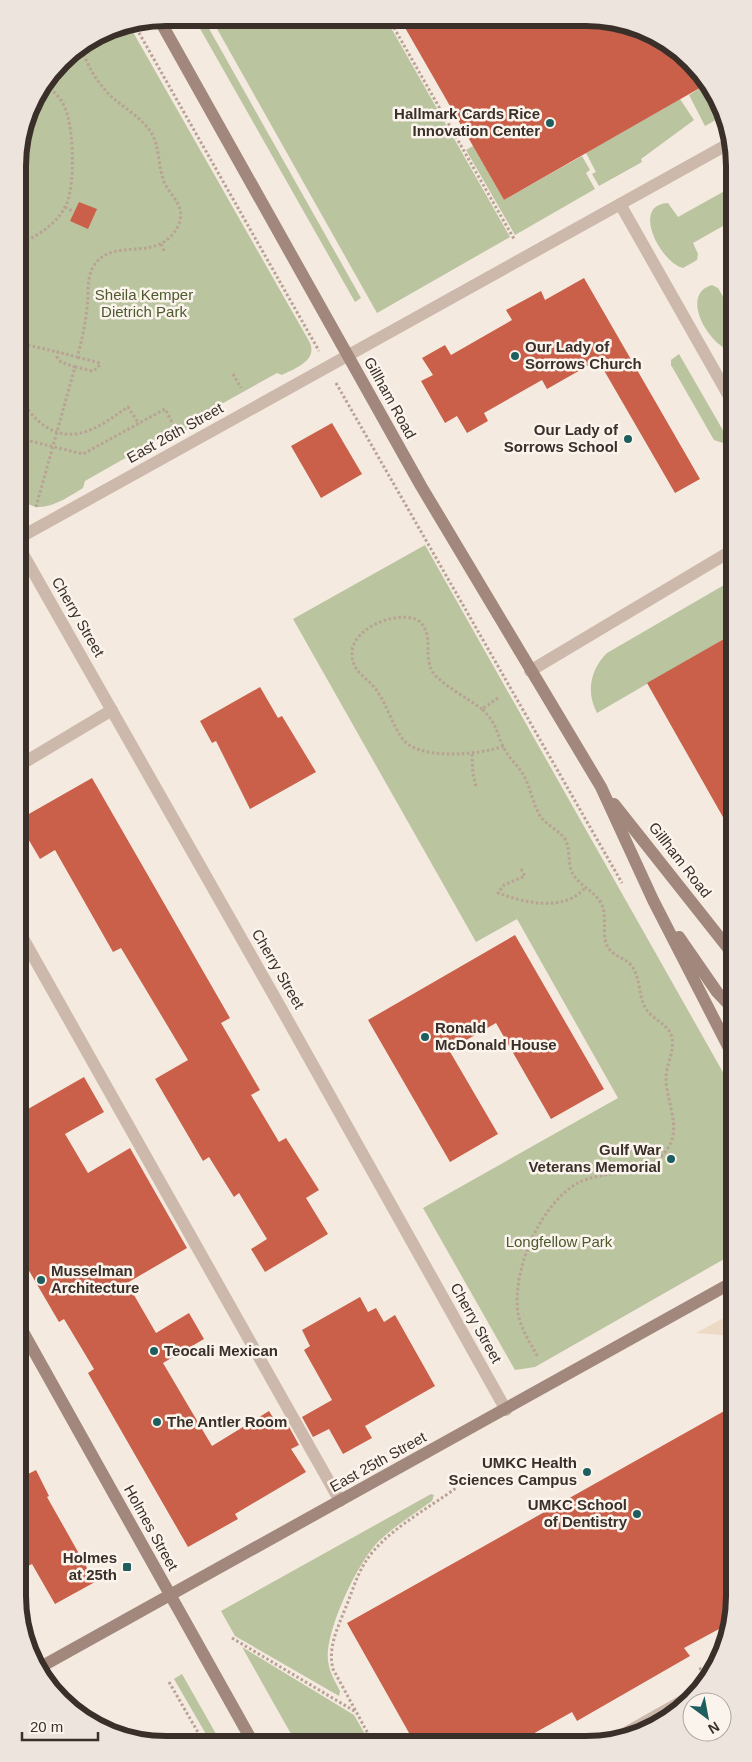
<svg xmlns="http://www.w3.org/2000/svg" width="752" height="1762" viewBox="0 0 752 1762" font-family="Arial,sans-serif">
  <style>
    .green { fill: #bac49f }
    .plaza { fill: #ecdac7 }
    .building { fill: #ca6049 }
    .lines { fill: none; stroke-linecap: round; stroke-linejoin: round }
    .path { stroke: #b9a295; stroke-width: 3; stroke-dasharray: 2.5 2.5; stroke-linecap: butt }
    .lane { stroke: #cdb9ab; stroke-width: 12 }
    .street { stroke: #cdb9ab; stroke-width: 12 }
    .secondary { stroke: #a1877c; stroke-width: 12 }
    .poi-dot { fill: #1e5e5e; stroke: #fbf4ed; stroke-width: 2 }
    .labels { text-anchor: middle; stroke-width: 5; stroke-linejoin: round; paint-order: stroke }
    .poi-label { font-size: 15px; font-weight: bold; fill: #3b2f2a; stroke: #fbf4ed; text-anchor: end }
    .park-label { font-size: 15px; fill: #4d5a2d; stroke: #fbf4ed }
    .street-label { font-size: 15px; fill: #3b2f2a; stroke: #fbf4ed }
    .rim { fill: none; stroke: #3b2f2a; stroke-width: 6 }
  </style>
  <rect width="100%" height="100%" fill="#f4eae0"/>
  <g class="green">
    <path d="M194,18H203L361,298L355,302Z"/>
    <path d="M211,18L386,19L510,237L377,313Z"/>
    <path d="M129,25L309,341C319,360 296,368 282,375L277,373L198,417V423L187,430L178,428L85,481L83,488C65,499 34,521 19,494L18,156L33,100L68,55L110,29Z"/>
    <path d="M705,85L723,116L705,126L689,95Z"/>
    <path d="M680,99L694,120L641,159L642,162L599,186L592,174L596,172L586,153Z"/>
    <path d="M473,146L504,200L582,156L590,170L586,173L595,189L515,235L466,150Z"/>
    <path d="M730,188V222L693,243L698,254L697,260L683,268C661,263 630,205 668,203L678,217Z"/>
    <path d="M712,285L718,288L725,300L730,297V350C709,345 679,294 712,285Z"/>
    <path d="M679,354L728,439L723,443L714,440L671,365V360Z"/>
    <path d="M425,545L733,1090V1254L535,1367L515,1370L423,1208L618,1098L517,919L476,942L293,619Z"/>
    <path d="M731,581V635L597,713C586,692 590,670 607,653Z"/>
    <path d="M431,1494L434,1495L432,1501C414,1514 396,1525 380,1540C359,1559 325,1631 328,1660C329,1672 335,1681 340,1691L339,1696L235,1636L221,1611Z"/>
    <path d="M242,1647L354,1715L369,1741H295Z"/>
    <path d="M182,1674L220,1741H210L174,1679Z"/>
  </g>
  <path class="plaza" d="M733,1313V1336L696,1333Z"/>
  <g class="building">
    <path d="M400,19L615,20L652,33L691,61L705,85L504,200Z"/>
    <path d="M79,202L97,209L88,229L70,221Z"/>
    <path d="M584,278L700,479L675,493L598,360L547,389L542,380L484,413L488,421L467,433L457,416L445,423L421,381L433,375L422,358L445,345L451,355L512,320L506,310L541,291L545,300Z"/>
    <path d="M332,423L362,474L321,498L291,446Z"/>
    <path d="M731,635V707L732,833L647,683Z"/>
    <path d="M260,687L278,718L282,716L316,772L250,809L216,741L212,743L200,721Z"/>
    <path d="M92,778L230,1018L221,1023L260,1090L251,1095L279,1142L286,1138L319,1190L306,1198L328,1234L265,1272L251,1249L267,1239L239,1193L234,1197L209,1157L203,1161L155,1079L188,1060L121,948L113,952L55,850L40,859L20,825V819Z"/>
    <path d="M515,935L604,1089L551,1119L496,1023L449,1050L498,1134L450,1162L368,1020Z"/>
    <path d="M84,1077L104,1112L65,1134L88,1173L130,1148L187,1248L127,1283L156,1333L189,1313L204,1339L163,1363L212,1446L269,1411L277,1424L282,1421L285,1426L288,1425L299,1445L291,1449L306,1472L235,1514L238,1519L188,1547L88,1373L94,1369L64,1319L59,1322L21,1257V1113Z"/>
    <path d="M360,1297L368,1312L376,1308L384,1322L395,1315L435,1386L365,1426L372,1438L343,1454L329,1429L313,1437L302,1417L332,1400L304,1350L310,1346L302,1330Z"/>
    <path d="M726,1410L734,1423V1605L730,1623L684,1648L690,1656L577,1721L572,1712L522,1740H413L347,1623Z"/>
    <path d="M36,1470L49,1496L47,1497L95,1582L55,1604L32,1564L22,1569V1477Z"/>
  </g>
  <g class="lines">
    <g class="path">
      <path d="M389,19L514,239"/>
      <path d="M134,24L319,351"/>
      <path d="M65,207L74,212"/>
      <path d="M161,244L164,251"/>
      <path d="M18,245C37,236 58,224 67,203C75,183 74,128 65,108C61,98 53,90 45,85"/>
      <path d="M18,343L58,352"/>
      <path d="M75,367L92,371L98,368L100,363L77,357"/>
      <path d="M233,374L241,388"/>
      <path d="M336,383L622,883"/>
      <path d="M19,392C28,418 55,442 84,432C101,427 114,416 128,407L139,424"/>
      <path d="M19,426L26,440L83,454L165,409L174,426"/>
      <path d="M36,507L75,367L61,362L57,357L58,352L77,357C82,341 85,325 87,308C89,294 86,281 93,267C113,234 157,266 178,226C187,207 171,197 164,182C158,166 160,149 152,134C143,119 126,109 113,98C97,83 88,67 81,47"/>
      <path d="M498,698L482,709C499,726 495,732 505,750C511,761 521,768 526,780C531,791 533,803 539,814C545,825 558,829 565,839C571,850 567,864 573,874C580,886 594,891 601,903C609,918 599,937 610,950C615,956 624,958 630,964C642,978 637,994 646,1009C653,1020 669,1024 672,1038C675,1050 666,1065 666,1078C666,1098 679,1123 671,1142C655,1179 606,1168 578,1183C540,1204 512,1270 518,1313C521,1329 530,1343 538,1357"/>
      <path d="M482,709C469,699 440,684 432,671C423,654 435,634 418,620C397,610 351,628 352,654C352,673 368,677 377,691C387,705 392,724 402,738C417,761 480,755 504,746"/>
      <path d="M472,754L473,774L476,787"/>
      <path d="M521,869L525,876L504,885L498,893C525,903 564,912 585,888"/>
      <path d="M728,1072L733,1080"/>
      <path d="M232,1638L356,1712"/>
      <path d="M699,1669L714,1668"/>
      <path d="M169,1682L203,1741"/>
      <path d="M372,1741L333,1669C328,1649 336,1632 343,1614C351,1596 356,1576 366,1561C384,1532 429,1508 456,1488L450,1477"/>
    </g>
    <g class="lane">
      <path d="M620,204L730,398"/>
      <path d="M347,356L730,143"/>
      <path d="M530,671L731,551"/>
      <path d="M20,765L112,710"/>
      <path d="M20,933L340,1501"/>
      <path d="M613,1740L700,1691"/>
    </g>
    <g class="street">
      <path d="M19,538L347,356"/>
      <path d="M19,547L286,1017L506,1410"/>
    </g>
    <g class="secondary">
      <path d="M159,19L421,486L601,787L653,900L732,1054"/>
      <path d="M614,804L732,953"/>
      <path d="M679,937L717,992L732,1008"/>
      <path d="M22,1330L252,1741"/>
      <path d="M37,1669L733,1282"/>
    </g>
  </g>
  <g class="poi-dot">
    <circle cx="550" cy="123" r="5"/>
    <circle cx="515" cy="356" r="5"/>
    <circle cx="628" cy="439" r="5"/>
    <circle cx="425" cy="1037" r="5"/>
    <circle cx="671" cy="1159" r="5"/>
    <circle cx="41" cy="1280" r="5"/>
    <circle cx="154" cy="1351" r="5"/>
    <circle cx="157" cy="1422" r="5"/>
    <circle cx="587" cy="1472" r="5"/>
    <circle cx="637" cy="1514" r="5"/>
    <rect x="122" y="1562" width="10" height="10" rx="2.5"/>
  </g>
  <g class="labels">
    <g class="poi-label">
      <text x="540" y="119">Hallmark Cards Rice<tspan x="540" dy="17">Innovation Center</tspan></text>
      <text x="525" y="352" text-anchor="start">Our Lady of<tspan x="525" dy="17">Sorrows Church</tspan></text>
      <text x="618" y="435">Our Lady of<tspan x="618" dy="17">Sorrows School</tspan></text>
      <text x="435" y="1033" text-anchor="start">Ronald<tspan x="435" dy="17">McDonald House</tspan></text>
      <text x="661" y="1155">Gulf War<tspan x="661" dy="17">Veterans Memorial</tspan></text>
      <text x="51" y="1276" text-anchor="start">Musselman<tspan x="51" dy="17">Architecture</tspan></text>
      <text x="164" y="1356" text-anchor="start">Teocali Mexican</text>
      <text x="167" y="1427" text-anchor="start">The Antler Room</text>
      <text x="577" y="1468">UMKC Health<tspan x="577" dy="17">Sciences Campus</tspan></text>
      <text x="627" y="1510">UMKC School<tspan x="627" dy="17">of Dentistry</tspan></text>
      <text x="117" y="1563">Holmes<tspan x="117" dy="17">at 25th</tspan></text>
    </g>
    <g class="park-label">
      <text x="144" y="300">Sheila Kemper<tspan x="144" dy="17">Dietrich Park</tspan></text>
      <text x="559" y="1247">Longfellow Park</text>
    </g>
    <g class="street-label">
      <text transform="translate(390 398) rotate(61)" y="5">Gillham Road</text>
      <text transform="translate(175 433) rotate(-29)" y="5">East 26th Street</text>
      <text transform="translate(78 617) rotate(60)" y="5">Cherry Street</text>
      <text transform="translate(680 860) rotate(52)" y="5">Gillham Road</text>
      <text transform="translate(278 969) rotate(60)" y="5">Cherry Street</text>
      <text transform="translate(476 1323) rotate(61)" y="5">Cherry Street</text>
      <text transform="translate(378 1462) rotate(-29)" y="5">East 25th Street</text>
      <text transform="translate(151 1528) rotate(61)" y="5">Holmes Street</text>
    </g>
  </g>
  <path d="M0 0H752V1762H0ZM166 26H586A140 140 0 0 1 726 166V1596A140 140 0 0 1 586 1736H166A140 140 0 0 1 26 1596V166A140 140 0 0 1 166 26Z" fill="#ece4dd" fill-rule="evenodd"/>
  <path class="rim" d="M166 26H586A140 140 0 0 1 726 166V1596A140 140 0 0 1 586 1736H166A140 140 0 0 1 26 1596V166A140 140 0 0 1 166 26Z"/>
  <g transform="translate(707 1717) rotate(148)"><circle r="24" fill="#fbf4ed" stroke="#aea59f"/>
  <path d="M0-4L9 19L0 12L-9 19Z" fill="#1e5e5e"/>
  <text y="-8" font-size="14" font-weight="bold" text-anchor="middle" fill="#3b2f2a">N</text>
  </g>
  <path d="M22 1732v8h76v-8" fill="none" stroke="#3b2f2a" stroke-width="2.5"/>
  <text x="30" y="1732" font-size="15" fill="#3b2f2a" stroke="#fbf4ed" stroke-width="4" paint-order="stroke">20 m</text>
</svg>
